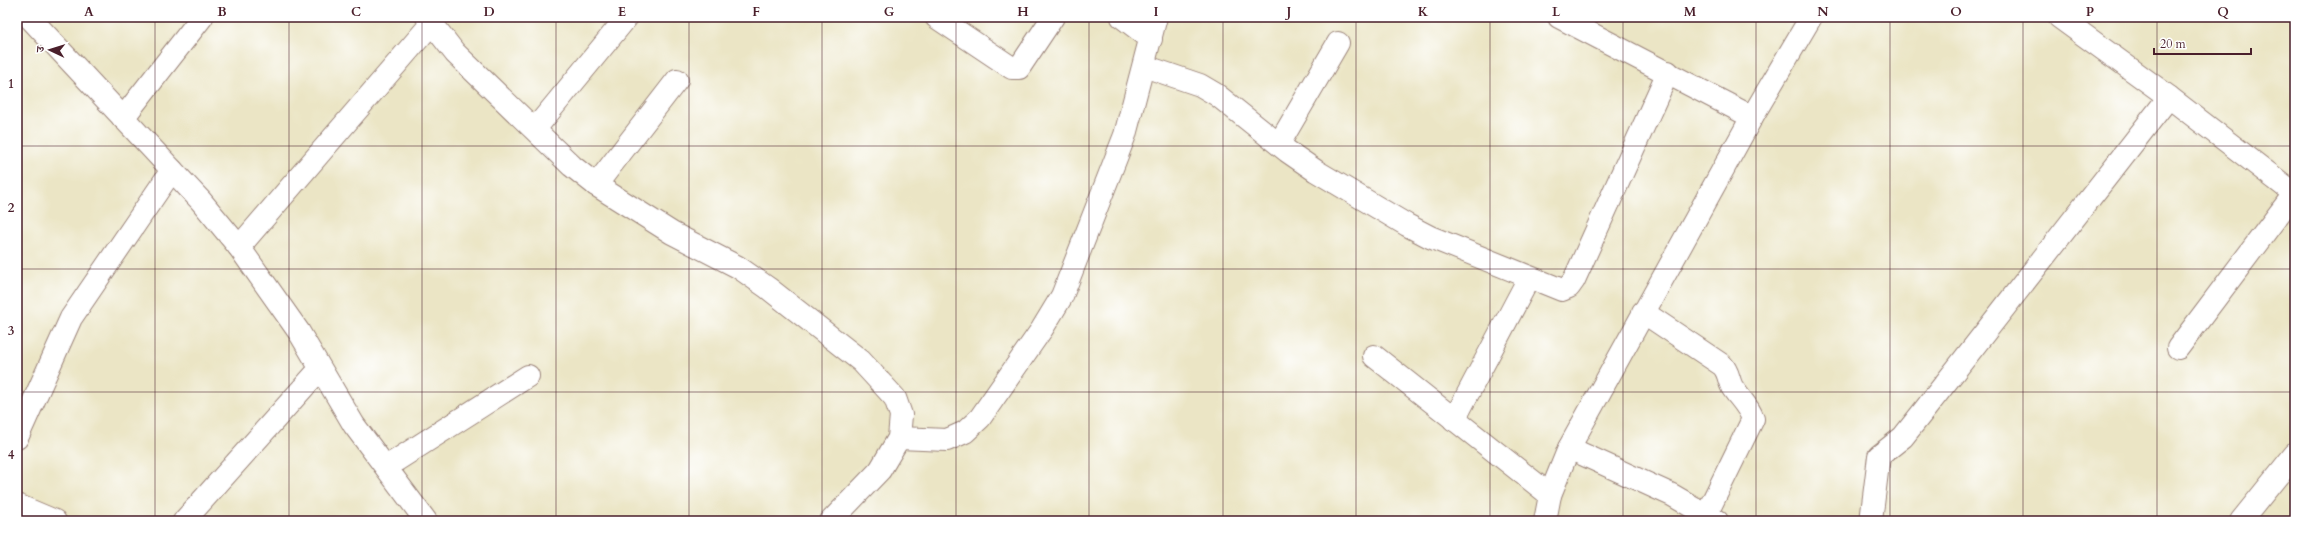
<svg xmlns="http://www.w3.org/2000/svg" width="2312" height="538" viewBox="0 0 2312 538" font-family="Cardo,'Noto Serif Devanagari',serif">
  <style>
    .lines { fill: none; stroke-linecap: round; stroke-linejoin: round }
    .minor-casing { stroke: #9a8278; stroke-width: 24 }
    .minor { stroke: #fff; stroke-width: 22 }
    .grid { fill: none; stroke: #4a1f2b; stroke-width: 1; stroke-opacity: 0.55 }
    .neatline { fill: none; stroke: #4a1f2b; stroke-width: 1.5 }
    .grid-label { font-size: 13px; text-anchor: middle; font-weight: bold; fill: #4a1f2b }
  </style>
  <rect width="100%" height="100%" fill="#fff"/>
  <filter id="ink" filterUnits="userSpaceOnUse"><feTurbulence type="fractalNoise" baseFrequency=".025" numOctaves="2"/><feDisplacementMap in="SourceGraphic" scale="8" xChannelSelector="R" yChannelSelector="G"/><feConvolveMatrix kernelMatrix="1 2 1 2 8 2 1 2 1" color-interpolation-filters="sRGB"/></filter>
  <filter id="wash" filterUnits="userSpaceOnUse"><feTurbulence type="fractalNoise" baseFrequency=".012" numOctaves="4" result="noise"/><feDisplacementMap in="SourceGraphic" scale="16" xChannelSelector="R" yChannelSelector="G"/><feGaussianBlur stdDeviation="0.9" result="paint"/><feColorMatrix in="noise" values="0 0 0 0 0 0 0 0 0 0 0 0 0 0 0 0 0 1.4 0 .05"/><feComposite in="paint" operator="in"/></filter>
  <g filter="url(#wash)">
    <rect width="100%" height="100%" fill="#ebe5c5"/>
  </g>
  <g filter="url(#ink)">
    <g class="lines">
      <defs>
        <g id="minor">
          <path d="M29,17L201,201L239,247L299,332L354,425L426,521"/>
          <path d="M427,17L455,53L572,166L596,185L672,233L738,267L768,288L861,361L895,398L901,415L899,438L880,470L831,521"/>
          <path d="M936,17L1012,68H1019L1053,17"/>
          <path d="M1122,17L1151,39"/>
          <path d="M1559,17L1752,117"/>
          <path d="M2059,17L2169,97L2295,194"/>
          <path d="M1144,66L1200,85L1217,95L1287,151L1316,171L1407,225L1430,237L1562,290L1569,287L1574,280L1668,72"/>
          <path d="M123,118L202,17"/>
          <path d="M535,129L627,17"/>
          <path d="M1279,144L1338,43"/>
          <path d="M596,185L677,80"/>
          <path d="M239,247L431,24"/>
          <path d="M1643,312L1722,365C1729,372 1728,379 1732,387C1739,398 1749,406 1753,419L1706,515"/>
          <path d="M2178,348L2294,194"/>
          <path d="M1374,356L1550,495"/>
          <path d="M1454,420L1529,278"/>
          <path d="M17,438L71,318L172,170"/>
          <path d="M899,438L947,440L965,432L980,418L1042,329L1062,296L1125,135L1156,17"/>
          <path d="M1569,448L1672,495L1717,521"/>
          <path d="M386,467L528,376"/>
          <path d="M17,505L55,521"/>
          <path d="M184,521L320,369"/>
          <path d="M1545,521L1550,495L1569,448L1752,117L1811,17"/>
          <path d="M1871,521L1879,456L1903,437L1926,408L2169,97"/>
          <path d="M2241,521L2295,454"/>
        </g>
      </defs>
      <use href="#minor" class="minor-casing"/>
      <use href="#minor" class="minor"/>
    </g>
  </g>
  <path class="grid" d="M155,17V521M289,17V521M422,17V521M556,17V521M689,17V521M822,17V521M956,17V521M1089,17V521M1223,17V521M1356,17V521M1490,17V521M1623,17V521M1756,17V521M1890,17V521M2023,17V521M2157,17V521M17,146H2295M17,269H2295M17,392H2295"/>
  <rect width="2312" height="538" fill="none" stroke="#fff" stroke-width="44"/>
  <g transform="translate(50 50) rotate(274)" stroke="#ffffff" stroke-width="3" paint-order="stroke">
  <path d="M0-3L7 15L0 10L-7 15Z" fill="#4a1f2b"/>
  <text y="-6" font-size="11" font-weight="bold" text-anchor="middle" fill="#4a1f2b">उ</text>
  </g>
  <path d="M2154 48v6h97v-6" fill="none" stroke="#4a1f2b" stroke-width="2"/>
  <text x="2160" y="48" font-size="12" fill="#4a1f2b" stroke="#ffffff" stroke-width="3" paint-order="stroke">20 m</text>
  <rect x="22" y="22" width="2268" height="494" class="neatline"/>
  <g class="grid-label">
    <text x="89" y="16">A</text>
    <text x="222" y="16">B</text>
    <text x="356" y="16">C</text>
    <text x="489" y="16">D</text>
    <text x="622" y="16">E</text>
    <text x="756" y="16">F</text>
    <text x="889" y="16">G</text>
    <text x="1023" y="16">H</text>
    <text x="1156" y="16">I</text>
    <text x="1289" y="16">J</text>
    <text x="1423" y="16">K</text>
    <text x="1556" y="16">L</text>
    <text x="1690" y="16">M</text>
    <text x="1823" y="16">N</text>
    <text x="1956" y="16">O</text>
    <text x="2090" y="16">P</text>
    <text x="2223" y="16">Q</text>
    <text x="11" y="88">1</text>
    <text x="11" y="212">2</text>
    <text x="11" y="335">3</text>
    <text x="11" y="459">4</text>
  </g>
</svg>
